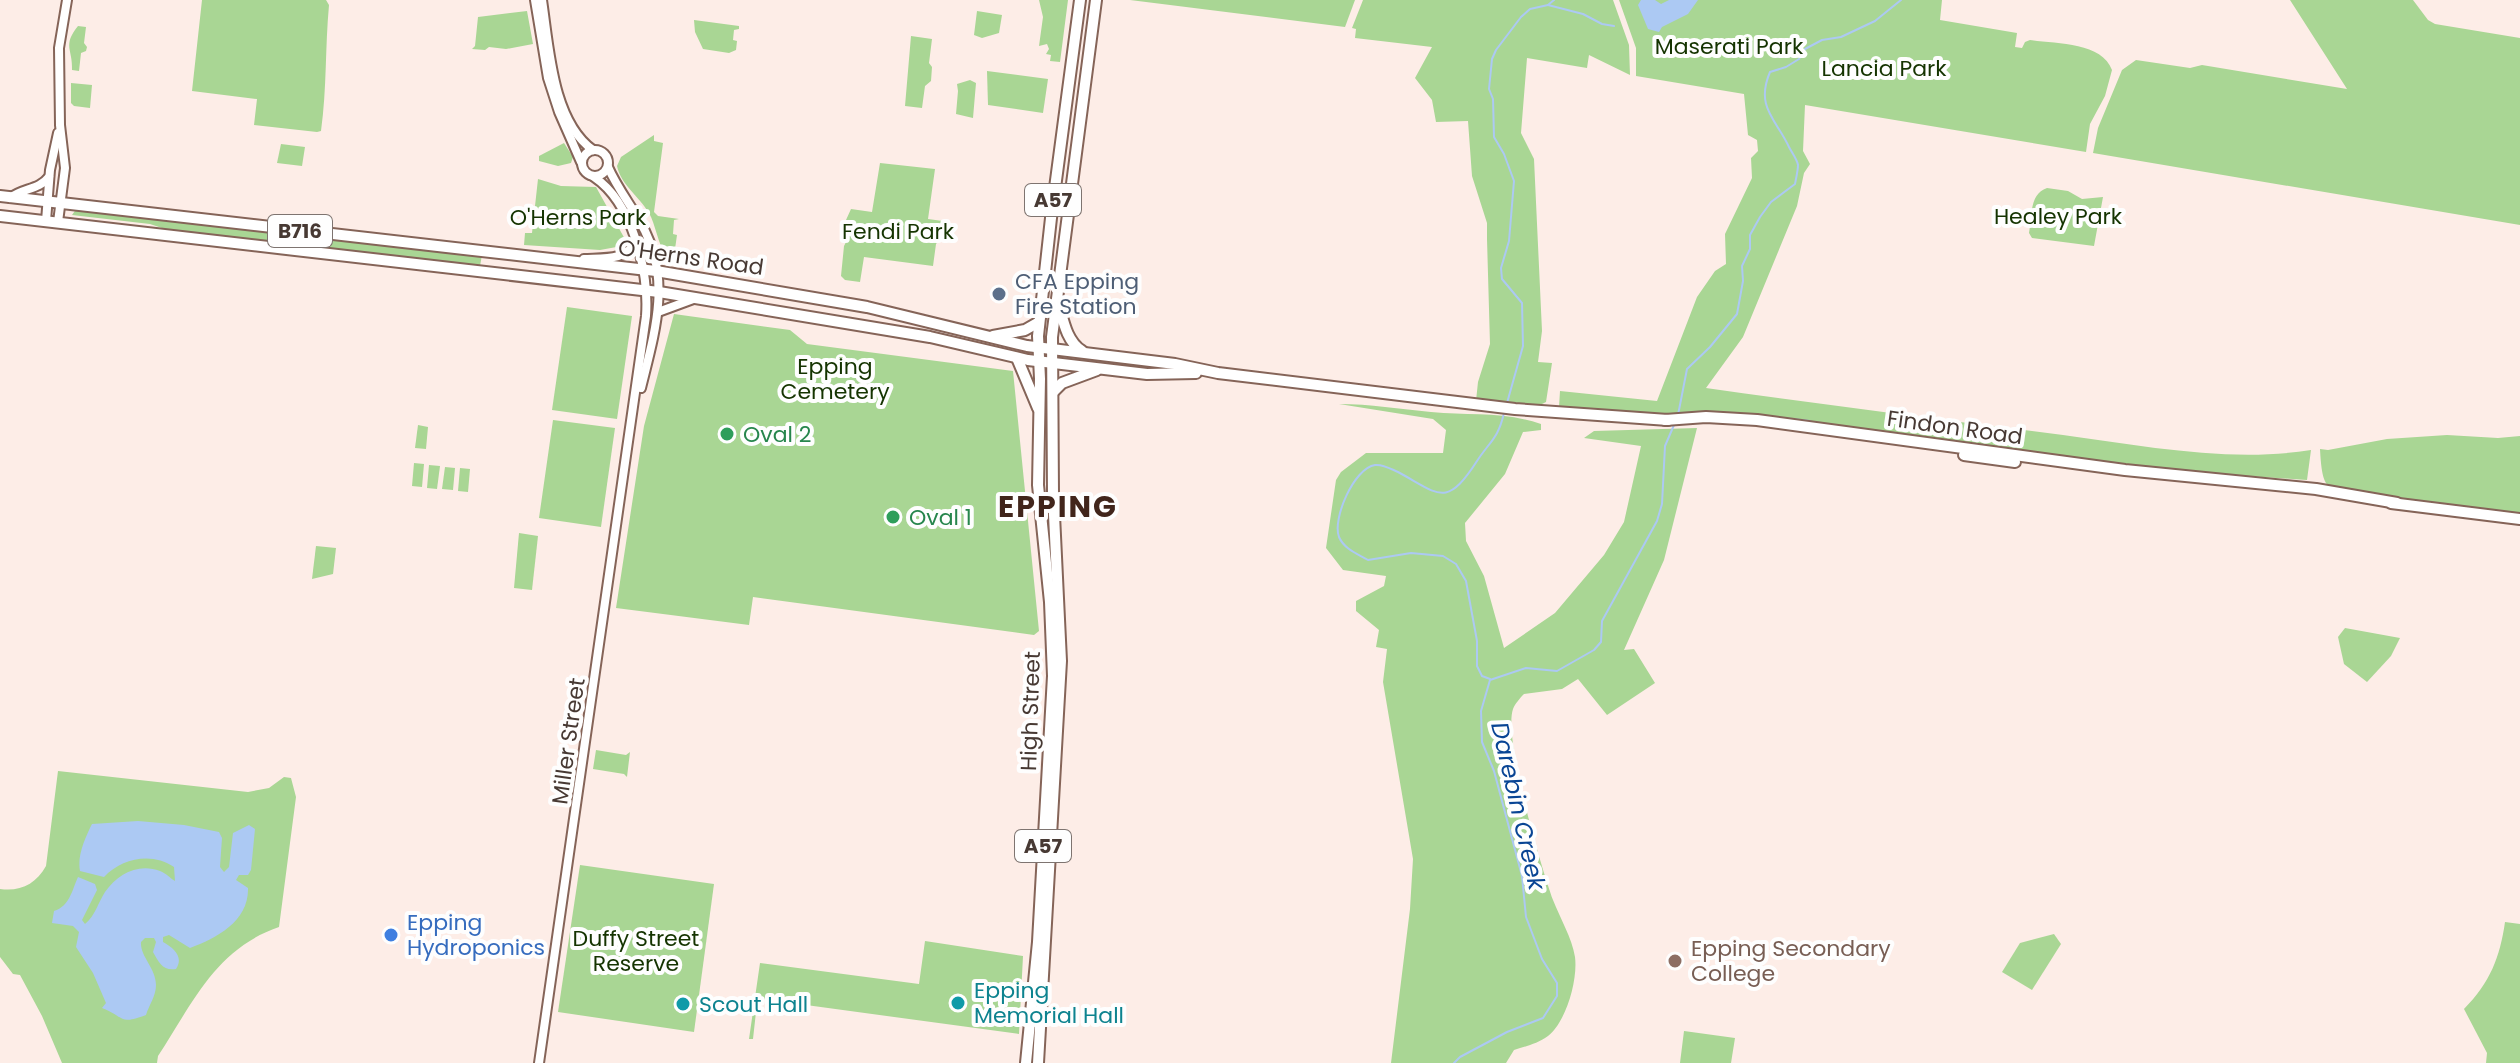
<svg xmlns="http://www.w3.org/2000/svg" width="2520" height="1063" viewBox="0 0 2520 1063" font-family="Poppins,sans-serif">
  <style>
    .green { fill: #a9d694 }
    .water { fill: #acc9f3 }
    .lines { fill: none; stroke-linecap: round; stroke-linejoin: round }
    .stream { stroke: #acc9f3; stroke-width: 2 }
    .minor-casing { stroke: #856458; stroke-width: 12 }
    .major-casing { stroke: #856458; stroke-width: 14 }
    .minor { stroke: #fff; stroke-width: 8 }
    .major { stroke: #fff; stroke-width: 10 }
    .service-dot { fill: #5c6f8a; stroke: #fefefe; stroke-width: 3 }
    .leisure-dot { fill: #2e9e5b; stroke: #fefefe; stroke-width: 3 }
    .shop-dot { fill: #3f7fe0; stroke: #fefefe; stroke-width: 3 }
    .education-dot { fill: #8d6e63; stroke: #fefefe; stroke-width: 3 }
    .culture-dot { fill: #0f9aa8; stroke: #fefefe; stroke-width: 3 }
    .labels { text-anchor: middle; stroke-width: 8; stroke-linejoin: round; paint-order: stroke }
    .shield { fill: #fefefe; stroke: #7e7470; stroke-width: 2 }
    .shield-label { font-size: 20px; font-weight: bold; fill: #473933 }
    .park-label { font-size: 22px; fill: #153401; stroke: #fefefe }
    .street-label { font-size: 22px; fill: #473933; stroke: #fefefe }
    .service-label { font-size: 22px; fill: #4e5e75; stroke: #fefefe; text-anchor: start }
    .leisure-label { font-size: 22px; fill: #27864d; stroke: #fefefe; text-anchor: start }
    .shop-label { font-size: 22px; fill: #366cbe; stroke: #fefefe; text-anchor: start }
    .education-label { font-size: 22px; fill: #785e54; stroke: #fefefe; text-anchor: start }
    .culture-label { font-size: 22px; fill: #0d838f; stroke: #fefefe; text-anchor: start }
    .water-label { font-size: 24px; font-style: italic; fill: #094594; stroke: #fefefe }
    .district-label { font-size: 30px; font-weight: bold; letter-spacing: 2px; fill: #41251b; stroke: #fefefe }
  </style>
  <rect width="100%" height="100%" fill="#fdede7"/>
  <g class="green">
    <path d="M202,0H326L329,5C325,48 327,88 321,131L317,132L254,125L257,99L192,91Z"/>
    <path d="M1039,0H1068L1060,62L1050,61L1051,55L1046,54L1049,49L1047,44L1039,46L1043,17Z"/>
    <path d="M1130,0H1355L1345,27Z"/>
    <path d="M1363,0H1613L1629,45L1630,75L1589,55L1587,68L1527,58L1521,133L1534,159L1542,331L1538,362L1552,363L1546,402L1538,406L1476,401L1478,382L1490,344L1487,239V223L1472,176L1468,121L1436,122L1432,100L1415,78L1432,47L1355,38L1356,29L1352,28Z"/>
    <path d="M1619,0H1942L1940,20L2017,33L2015,47L2022,48L2025,42L2030,40C2056,44 2102,42 2112,70L2105,96L2090,124L2086,152L1805,105L1803,151L1810,164L1804,173L1797,206L1743,337L1706,388C1825,405 1944,420 2063,435C2144,446 2231,463 2311,450L2307,480L2143,469L1844,427L1603,414L1591,409L1559,407L1560,391L1657,401L1697,297L1715,271L1726,264L1725,234L1752,178L1751,158L1758,151L1757,140L1748,135L1744,94L1636,76V48Z"/>
    <path d="M2290,0H2413L2428,20L2435,24L2520,38V225L2093,153L2098,128L2122,70L2136,60L2190,68L2202,65L2347,89Z"/>
    <path d="M527,11L533,44L506,49L489,47L485,50L472,49L475,46L478,17Z"/>
    <path d="M977,11L1002,15L999,33L982,38L974,35Z"/>
    <path d="M694,20L739,26V29L734,30L733,40L737,41L736,50L729,53L703,49L695,32Z"/>
    <path d="M78,26L86,27L84,43L87,47L86,51L81,53L79,71L72,70C73,49 62,46 78,26Z"/>
    <path d="M911,36L932,39L929,63L932,67L931,81L925,86L922,108L905,106Z"/>
    <path d="M987,71L1048,79L1043,113L988,105Z"/>
    <path d="M970,80L976,83L973,118L956,114L958,91L957,84Z"/>
    <path d="M71,83L92,85L90,108L74,106L71,103Z"/>
    <path d="M654,135V141L663,143L654,212L658,216L679,219L674,220L673,234L677,235L673,263C659,254 657,227 649,213C639,196 621,185 617,166L621,157Z"/>
    <path d="M564,143L573,157L571,163L558,166L539,161V156Z"/>
    <path d="M281,144L305,147L302,166L277,163Z"/>
    <path d="M880,163L935,169L928,219L950,222L947,231L936,244L933,266L864,257L860,282L845,280L841,276L844,246L849,236L846,220L851,209L872,212Z"/>
    <path d="M538,179L561,186L596,187L626,241L622,246L600,250L524,245L525,233H532Z"/>
    <path d="M2047,188L2068,191L2082,199L2103,197L2094,246L2032,238L2029,233C2032,217 2029,194 2047,188Z"/>
    <path d="M77,208L482,255L480,266L171,231L150,224L72,215Z"/>
    <path d="M567,307L632,316L617,419L552,410Z"/>
    <path d="M674,314L790,330L807,344L1013,371L1039,631L1034,635L753,597L749,625L616,608L644,426Z"/>
    <path d="M1339,404C1370,404 1400,409 1431,412C1470,416 1503,411 1541,424V430L1523,432L1505,474L1465,523L1466,541L1484,576L1504,648L1555,613L1604,555L1624,522L1641,446L1584,438L1594,431L1697,428L1664,560L1624,650L1634,649L1655,683L1607,715L1578,679L1562,689L1524,694C1520,698 1515,704 1513,709C1503,738 1541,867 1553,900C1560,918 1572,938 1575,957C1578,980 1566,1022 1548,1036C1537,1044 1526,1046 1514,1050L1506,1063H1391L1410,909L1413,859L1383,682L1387,649L1376,647L1379,630L1356,611V601L1384,586L1386,576L1343,570L1326,548L1336,480L1341,472L1366,453H1443L1446,430L1433,419Z"/>
    <path d="M553,420L615,428L601,527L539,518Z"/>
    <path d="M418,425L428,427L426,449L415,448Z"/>
    <path d="M2447,435L2498,438L2520,436V515L2376,496C2334,477 2323,509 2320,449L2328,450L2387,439Z"/>
    <path d="M414,463L424,464L422,487L412,486Z"/>
    <path d="M429,465L440,466L437,489L427,488Z"/>
    <path d="M445,467L455,468L453,490L442,489Z"/>
    <path d="M460,468L470,469L468,492L458,491Z"/>
    <path d="M519,533L538,536L532,590L514,588Z"/>
    <path d="M316,546L336,548L333,574L312,579Z"/>
    <path d="M2345,628L2400,638L2391,656L2367,682L2344,664L2338,637Z"/>
    <path d="M596,750L626,755L630,752L627,777L624,774L593,769Z"/>
    <path d="M58,771L248,792L269,788L284,777L291,778L296,797L279,927C215,949 193,1003 158,1056L157,1063H62L42,1016L20,975L13,974L0,957V889C20,892 36,884 46,866Z"/>
    <path d="M580,865L714,884L694,1032L558,1012Z"/>
    <path d="M2505,922L2520,924V1063H2486L2487,1053L2464,1009C2490,983 2500,957 2505,922Z"/>
    <path d="M2054,934L2061,944L2032,990L2002,972L2020,943Z"/>
    <path d="M925,941L1023,956L1019,1034L762,999L757,1003L753,1039H749L760,963L919,984Z"/>
    <path d="M1684,1031L1735,1038L1731,1063H1680Z"/>
  </g>
  <g class="water">
    <path d="M1641,0H1655L1661,4L1669,0H1698L1688,14L1662,27L1659,32L1648,29L1638,5Z"/>
    <path d="M138,821L184,825L219,832L222,838L220,867L224,872L229,867L233,833L249,825L255,829L251,870L248,875H239L236,880L248,888C249,921 217,938 190,948L169,935L163,937V942C174,948 184,957 176,969C163,971 159,963 153,952L156,942L154,938H145L141,942C140,957 156,968 156,985C156,996 149,1005 146,1015C118,1025 127,1018 102,1008L106,1003L93,973L76,947L79,932L73,926L52,923L54,911C70,906 72,890 78,877L95,884L97,890L82,920L85,924C95,916 98,903 105,892C118,874 138,863 160,871C166,873 171,879 175,881L174,867C152,852 122,858 104,877L80,871C77,856 85,838 92,824Z"/>
  </g>
  <g class="lines">
    <g class="stream">
      <path d="M1548,5L1583,14L1602,24L1614,26"/>
      <path d="M1507,403L1523,346L1522,303L1502,279L1501,268L1509,241L1514,181L1504,154L1494,137L1493,99L1489,89L1492,59L1496,50L1521,17L1530,9L1548,5L1554,0"/>
      <path d="M1678,413H1693"/>
      <path d="M1678,415L1687,369L1710,347L1737,314L1743,281L1742,266L1750,249V235L1760,217L1771,202L1795,184C1796,179 1798,170 1798,165C1797,159 1792,153 1789,147C1776,119 1755,107 1770,72L1786,67L1799,59L1805,49L1822,40L1841,37L1875,21L1901,0"/>
      <path d="M1764,416L1810,421"/>
      <path d="M1490,679L1482,676L1477,666V641L1466,581L1456,564L1443,556L1411,553L1368,560C1358,554 1344,549 1339,537C1332,519 1354,468 1375,465C1383,464 1391,469 1398,472C1439,494 1446,509 1477,461C1490,441 1498,439 1504,413"/>
      <path d="M1454,1063L1460,1057L1507,1032L1543,1018L1557,996V983L1542,959L1526,917L1522,876L1494,771L1482,742L1481,711L1490,680L1526,668L1557,671L1594,650L1601,642L1602,621L1657,521L1662,504L1665,446L1674,425"/>
    </g>
    <defs>
      <g id="minor">
        <path d="M535,0L548,78L559,112L581,162"/>
        <path d="M542,0C549,46 552,121 593,150"/>
        <circle cx="595" cy="163" r="13"/>
        <path d="M608,167C618,190 634,209 645,231C671,283 654,335 641,388"/>
        <path d="M10,198C22,188 39,190 49,177"/>
        <path d="M46,221L50,170L58,133"/>
        <path d="M58,222L65,168L60,125L59,48L67,0"/>
        <path d="M584,259C603,258 627,261 636,241"/>
        <path d="M658,312L696,298"/>
        <path d="M539,1063L646,316C649,272 633,203 594,177"/>
      </g>
      <g id="major">
        <path d="M0,196L656,271L867,307L1027,346L1175,364L1218,373L1515,409L1668,420"/>
        <path d="M0,216L659,292L930,337L1028,360L1147,374L1196,373"/>
        <path d="M1058,302C1063,319 1066,341 1082,351"/>
        <path d="M993,336L1025,330L1039,322"/>
        <path d="M1017,358L1038,408"/>
        <path d="M1053,392L1062,383L1097,370"/>
        <path d="M1665,420L1706,417L1757,420L2125,470L2316,489L2397,503"/>
        <path d="M1964,455L2015,462"/>
        <path d="M2391,503L2520,519"/>
        <path d="M1026,1063L1038,942L1053,676L1050,602L1038,485L1040,379L1038,336L1051,218L1080,0"/>
        <path d="M1038,1063L1061,661L1053,494L1052,337L1096,0"/>
      </g>
    </defs>
    <use href="#minor" class="minor-casing"/>
    <use href="#major" class="major-casing"/>
    <use href="#minor" class="minor"/>
    <use href="#major" class="major"/>
  </g>
  <circle class="service-dot" cx="999" cy="294" r="8"/>
  <g class="leisure-dot">
    <circle cx="727" cy="434" r="8"/>
    <circle cx="893" cy="517" r="8"/>
  </g>
  <circle class="shop-dot" cx="391" cy="935" r="8"/>
  <circle class="education-dot" cx="1675" cy="961" r="8"/>
  <g class="culture-dot">
    <circle cx="958" cy="1003" r="8"/>
    <circle cx="683" cy="1004" r="8"/>
  </g>
  <g class="labels">
    <g class="shield">
      <rect x="1025" y="184" width="56" height="32" rx="6"/>
      <rect x="268" y="215" width="64" height="32" rx="6"/>
      <rect x="1015" y="830" width="56" height="32" rx="6"/>
    </g>
    <g class="shield-label">
      <text x="1053" y="207">A57</text>
      <text x="300" y="238">B716</text>
      <text x="1043" y="853">A57</text>
    </g>
    <g class="park-label">
      <text x="1729" y="54">Maserati Park</text>
      <text x="1884" y="76">Lancia Park</text>
      <text x="2058" y="224">Healey Park</text>
      <text x="578" y="225">O'Herns Park</text>
      <text x="898" y="239">Fendi Park</text>
      <text x="835" y="374">Epping<tspan x="835" dy="25">Cemetery</tspan></text>
      <text x="636" y="946">Duffy Street<tspan x="636" dy="25">Reserve</tspan></text>
    </g>
    <g class="street-label">
      <text transform="translate(691 257) rotate(8)" y="8">O'Herns Road</text>
      <text transform="translate(1955 427) rotate(8)" y="8">Findon Road</text>
      <text transform="translate(1030 711) rotate(-88)" y="8">High Street</text>
      <text transform="translate(568 741) rotate(-82)" y="8">Miller Street</text>
    </g>
    <g class="service-label">
      <text x="1015" y="289">CFA Epping<tspan x="1015" dy="25">Fire Station</tspan></text>
    </g>
    <g class="leisure-label">
      <text x="743" y="442">Oval 2</text>
      <text x="909" y="525">Oval 1</text>
    </g>
    <g class="shop-label">
      <text x="407" y="930">Epping<tspan x="407" dy="25">Hydroponics</tspan></text>
    </g>
    <g class="education-label">
      <text x="1691" y="956">Epping Secondary<tspan x="1691" dy="25">College</tspan></text>
    </g>
    <g class="culture-label">
      <text x="974" y="998">Epping<tspan x="974" dy="25">Memorial Hall</tspan></text>
      <text x="699" y="1012">Scout Hall</text>
    </g>
    <g class="water-label">
      <text transform="translate(1518 806) rotate(77)" y="8">Darebin Creek</text>
    </g>
    <g class="district-label">
      <text x="1058" y="517">EPPING</text>
    </g>
  </g>
</svg>
